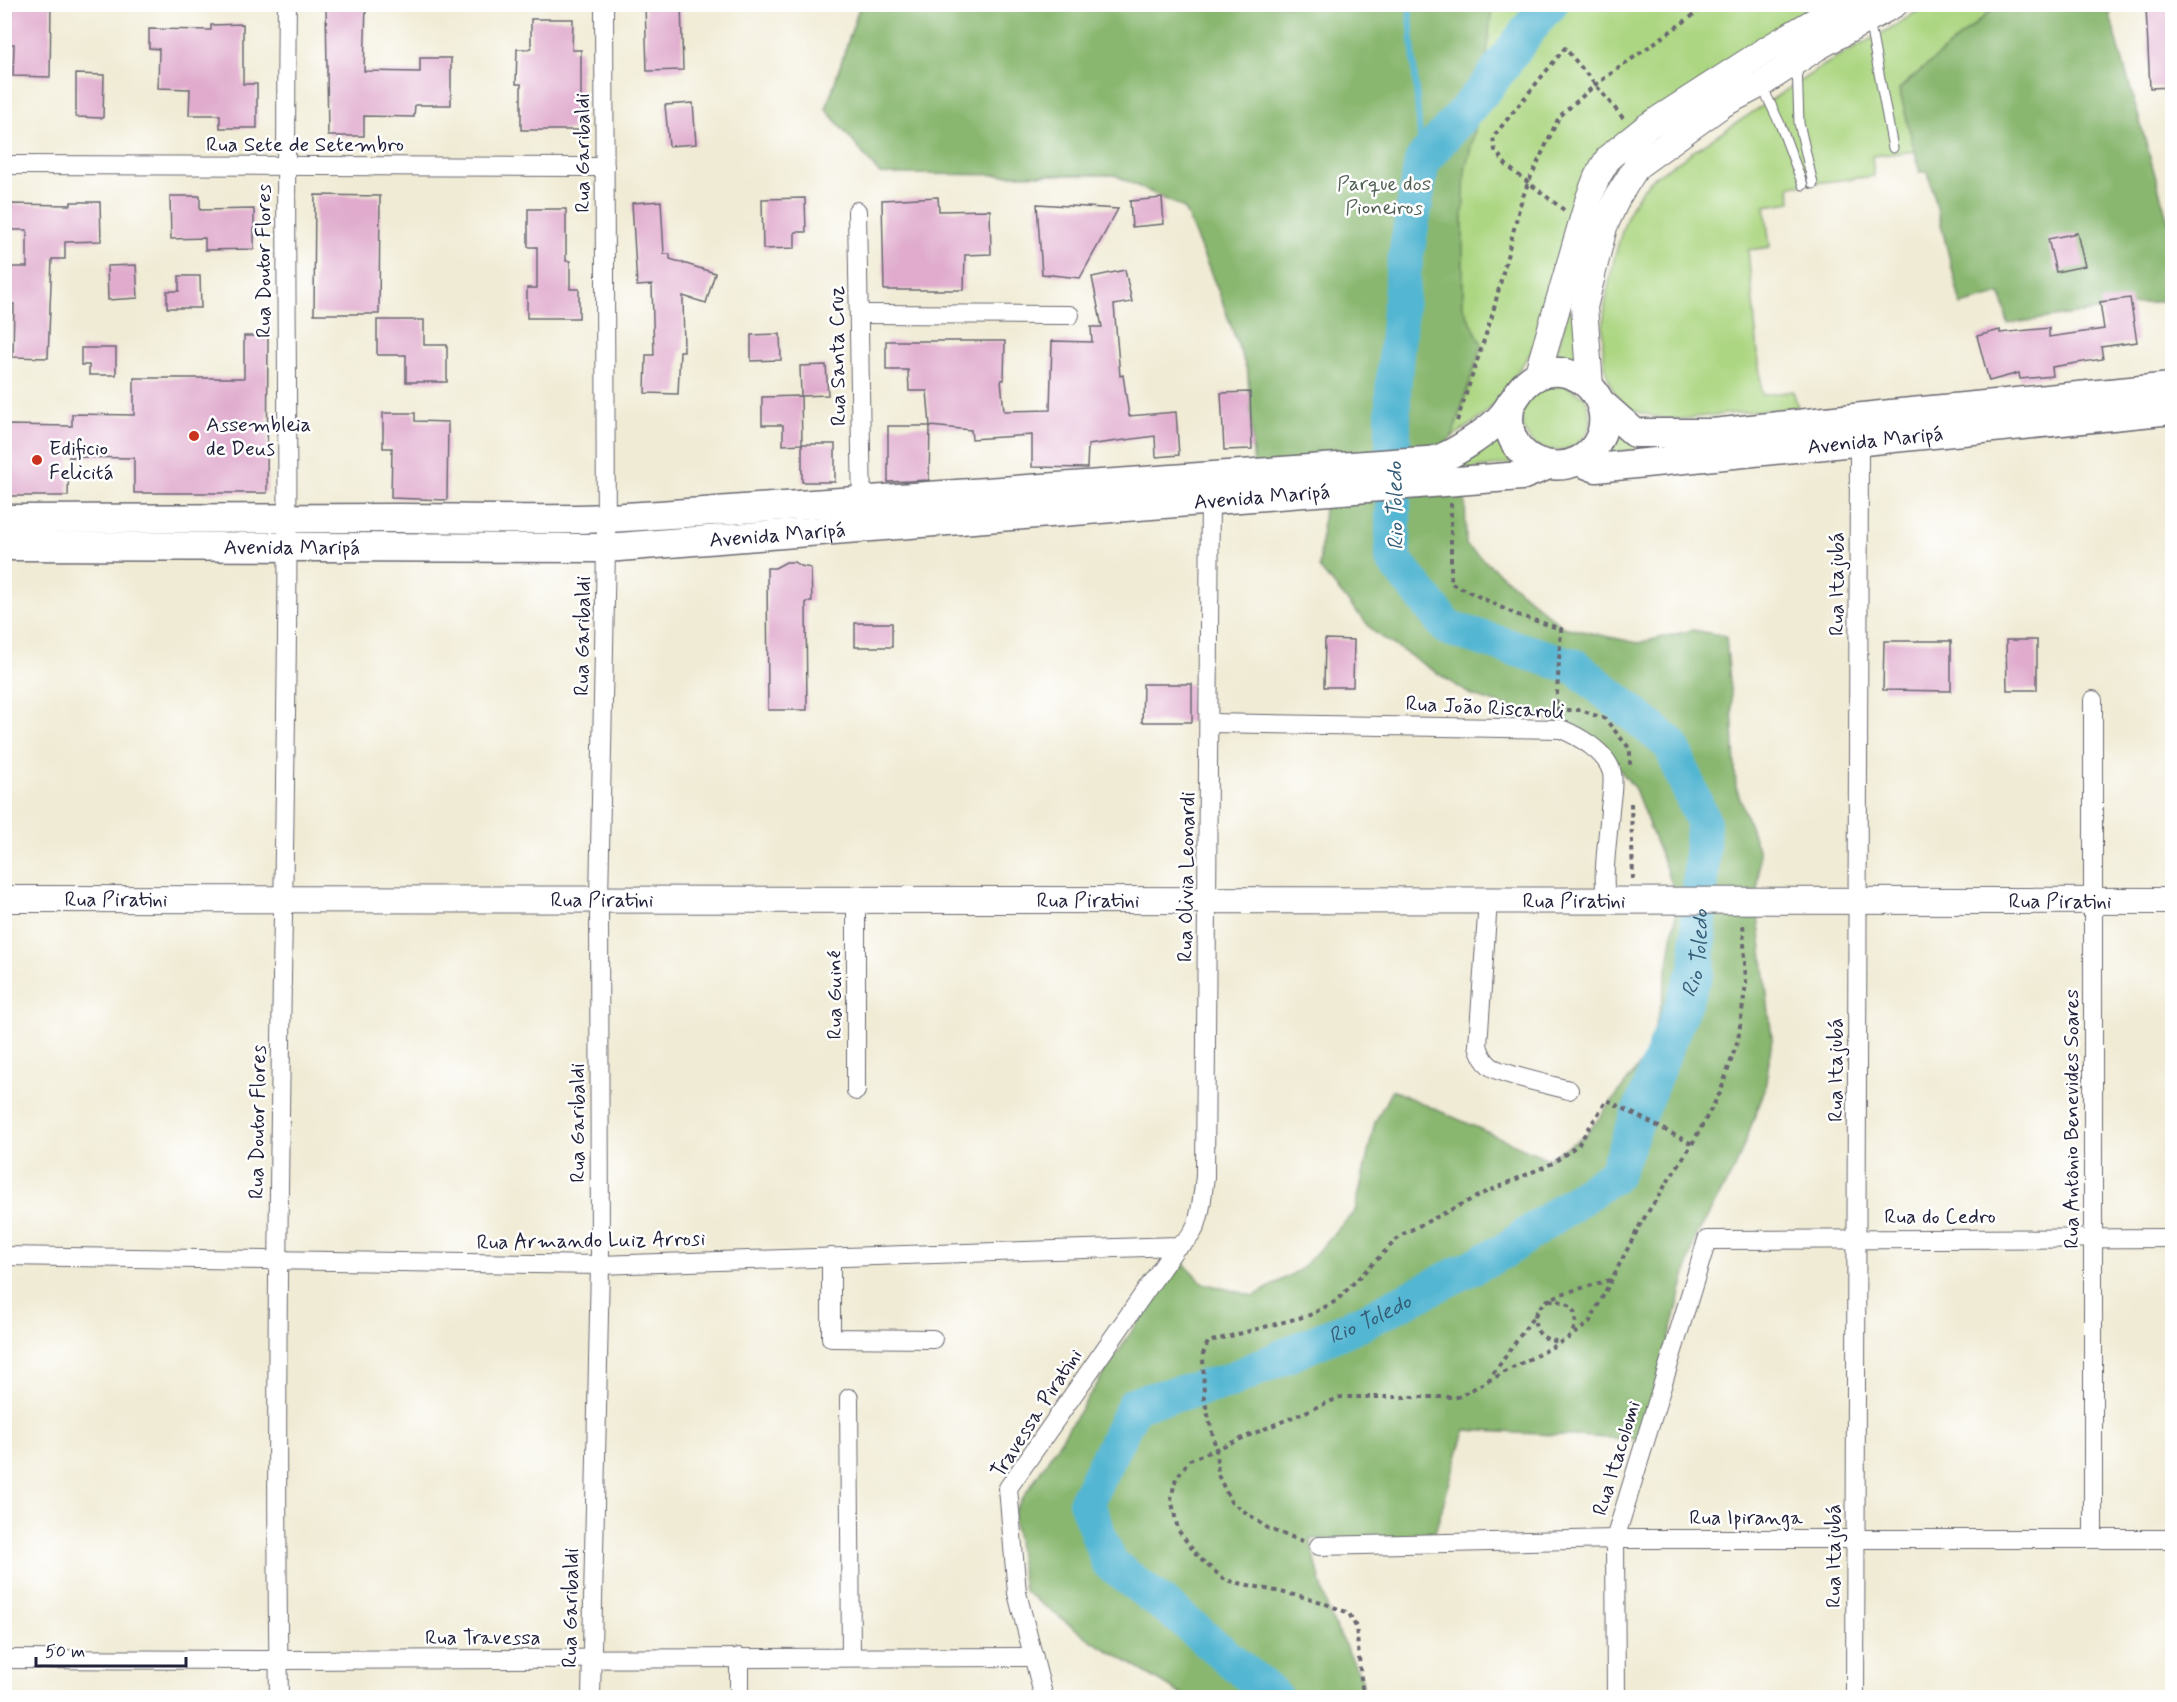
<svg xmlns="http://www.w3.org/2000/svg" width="2177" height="1702" viewBox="0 0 2177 1702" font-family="Mynerve,sans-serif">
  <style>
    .green { fill: #acd681; stroke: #677c5e; stroke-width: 1.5 }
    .forest { fill: #89b76f; stroke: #566c55; stroke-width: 1.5 }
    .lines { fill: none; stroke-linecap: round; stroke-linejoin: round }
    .stream { stroke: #53b6d2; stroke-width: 6 }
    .river { stroke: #53b6d2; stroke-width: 36 }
    .building { fill: #e0abcd }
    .lane-casing { stroke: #6a6871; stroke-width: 11 }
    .street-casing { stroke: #6a6871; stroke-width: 20 }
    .secondary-casing { stroke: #6a6871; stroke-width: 28 }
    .primary-casing { stroke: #6a6871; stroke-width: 31 }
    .path { stroke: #6a6871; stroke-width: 4; stroke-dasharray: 4.5 4.5; stroke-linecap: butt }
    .lane { stroke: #fff; stroke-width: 9 }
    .street { stroke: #fff; stroke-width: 18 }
    .secondary { stroke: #fff; stroke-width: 26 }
    .primary { stroke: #fff; stroke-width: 28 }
    .poi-dot { fill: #c8321e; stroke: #fff; stroke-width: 2 }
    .labels { text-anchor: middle; stroke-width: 5; stroke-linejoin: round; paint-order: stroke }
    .street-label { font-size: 21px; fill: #22223b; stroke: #fff }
    .park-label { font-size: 21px; fill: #526154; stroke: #fff }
    .poi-label { font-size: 21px; fill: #22223b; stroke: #fff; text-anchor: start }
    .water-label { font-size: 22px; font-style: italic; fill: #365d77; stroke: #fff }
  </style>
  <rect width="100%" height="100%" fill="#fff"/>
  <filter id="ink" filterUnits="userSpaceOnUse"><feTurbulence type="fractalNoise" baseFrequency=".0167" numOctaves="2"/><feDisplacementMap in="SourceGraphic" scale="12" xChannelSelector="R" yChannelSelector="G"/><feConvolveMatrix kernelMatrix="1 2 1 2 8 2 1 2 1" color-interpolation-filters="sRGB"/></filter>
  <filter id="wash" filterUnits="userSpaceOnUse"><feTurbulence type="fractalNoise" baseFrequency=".008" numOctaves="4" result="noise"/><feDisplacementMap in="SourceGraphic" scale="24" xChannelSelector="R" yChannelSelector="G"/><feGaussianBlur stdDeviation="1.35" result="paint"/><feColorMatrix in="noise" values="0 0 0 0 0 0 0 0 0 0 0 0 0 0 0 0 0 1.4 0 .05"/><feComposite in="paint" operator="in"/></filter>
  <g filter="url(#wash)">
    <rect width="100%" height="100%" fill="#f0ebd4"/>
    <g class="green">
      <path d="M860,5H1819L1609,143L1532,351C1520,366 1511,383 1499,398C1487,415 1469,426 1452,437L1252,449L1248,373L1220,295L1184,208L1115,175L880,174L826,109Z"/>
      <path d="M1927,5H1998L1899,89L1917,151L1872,156L1874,176L1790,186L1791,202L1765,206L1770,247L1748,250L1762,395L1793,391L1798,407C1767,410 1737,413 1706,416C1695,417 1681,420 1670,419C1660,418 1648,415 1639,412C1575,389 1612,254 1630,209C1635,198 1643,189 1651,179L1826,64L1896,25Z"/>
      <path d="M1570,303L1576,305L1580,366L1555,359Z"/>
      <path d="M1556,380L1585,397C1587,404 1591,413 1591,420C1589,456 1524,466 1521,416C1521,408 1521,400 1527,395C1535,389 1547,385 1556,380Z"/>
      <path d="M1504,427L1525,461L1440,474Z"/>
      <path d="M1608,428L1641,446L1668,448L1597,454Z"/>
    </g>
    <g class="forest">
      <path d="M860,5H1492L1486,63L1476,126L1465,171L1463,220V307L1482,344L1452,437L1435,455L1254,471L1248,373L1220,295L1184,208L1115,175L880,174L826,109Z"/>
      <path d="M1998,5H2107L2168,221H2172V299L2008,324L2001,294L1961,305L1928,172H1920L1899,89Z"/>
      <path d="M1465,485L1466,545L1563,627L1638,643L1693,630L1726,636L1732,705L1736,787L1759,852L1758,896L1677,897L1635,789L1617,766L1564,725L1471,695L1375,633L1319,568L1325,496Z"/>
      <path d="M1677,906H1757L1772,1039L1765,1089L1736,1166L1695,1239L1643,1440L1465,1430L1433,1539H1310L1329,1614L1362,1679L1364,1697H1186L1091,1640L1024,1591L1013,1513L1179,1259L1203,1283L1254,1296L1301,1269L1355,1211L1375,1122L1392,1090L1548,1159L1586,1135L1646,1057L1662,1002Z"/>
    </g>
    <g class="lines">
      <path class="stream" d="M1409,4L1422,161"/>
      <path class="river" id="s1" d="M1276,1698L1177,1615L1109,1563L1086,1501L1135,1404L1226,1382L1367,1320L1504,1251L1615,1174L1697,969L1703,822L1671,745L1576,667L1448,628L1393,559V390L1403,274L1422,161L1487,86L1540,14L1550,4"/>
    </g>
    <g id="blocks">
      <g class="building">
        <path d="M10,4H51L50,77L13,76L14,44H10Z"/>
        <path d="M326,4H366L364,71L420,72V58H451V105H415L414,117L364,116V136H328Z"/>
        <path d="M645,4H681L683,70L647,71Z"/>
        <path d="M2172,7V87L2150,88L2146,8Z"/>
        <path d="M531,19H573L572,50H581V130H521V84H516L517,49H531Z"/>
        <path d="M243,24V84H257V128H220V115H189L190,89L158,88L159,49L149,48V29L211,30V25Z"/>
        <path d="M76,74L104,75L103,118L76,117Z"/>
        <path d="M693,103L696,144L669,146L665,105Z"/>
        <path d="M315,195L380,196L379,314H314Z"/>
        <path d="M170,196H200V210L254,209V249L205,250V238L171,239Z"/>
        <path d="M938,197L939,211L990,210L991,254L965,255L964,290H884L882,200Z"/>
        <path d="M805,198L806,232H795V248L763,249L762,199Z"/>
        <path d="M1162,198L1164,224L1132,227L1130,201Z"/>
        <path d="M661,201L664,254H670V259L715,273L706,303L683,296L684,351H680L678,394L645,393L646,355H654L652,285L637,286L632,203Z"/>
        <path d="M71,202H100L101,241L65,242V259H52L48,358L13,357L14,304H6V267H27V230H7L8,204L71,205Z"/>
        <path d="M1037,204L1118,209L1080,278L1042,274Z"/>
        <path d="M528,209H566V261H570V289H579V318H527V288H537V247H528Z"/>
        <path d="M2077,233L2085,266L2056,272L2048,239Z"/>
        <path d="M136,265L138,298L108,300L107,266Z"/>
        <path d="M1125,270L1132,302L1114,305L1120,376L1123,375L1129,416L1176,412L1179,455L1156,457L1155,436L1088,445L1087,468L1032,467V435L972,439L971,430L930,426L927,391H909L908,370H886V341H1005L1004,380H1001L1004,411L1050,410L1052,341L1092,342L1091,327H1102L1092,277Z"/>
        <path d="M179,276H200L201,308H167V291H179Z"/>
        <path d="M2130,298L2137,342L2101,347L2103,359L2052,367L2053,376L2020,379L2019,373L1989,381L1977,336L2000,330V333L2049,328V337L2104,329L2100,302Z"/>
        <path d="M377,320H424V345H447V382H406V355H377Z"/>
        <path d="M780,334L781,360L751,361V335Z"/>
        <path d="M244,336H268L267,493H134V458L69,457L68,496H4V425L72,426V414L134,415V378H244Z"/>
        <path d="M81,348H116V375H89V365H81Z"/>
        <path d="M826,365L828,395L801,396L800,366Z"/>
        <path d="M1250,392L1252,449L1224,450L1221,393Z"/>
        <path d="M801,396L802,444L783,445V425H762V397Z"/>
        <path d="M383,413H415V421L448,422L447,500L391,498L392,448H383Z"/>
        <path d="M888,426H930L929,480L888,482Z"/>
        <rect x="802" y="444" width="33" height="38"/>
        <path d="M786,562H794L801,566L811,568L812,602H806L807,710H768L767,568H775Z"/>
        <rect x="855" y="623" width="37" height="24"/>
        <path d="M1325,639L1354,640L1353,687H1324Z"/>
        <path d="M2006,640H2037V690H2007Z"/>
        <path d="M1884,641H1951V691L1883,690Z"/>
        <path d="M1143,684H1192V722H1142Z"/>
      </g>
    </g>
  </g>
  <g filter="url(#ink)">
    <use href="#blocks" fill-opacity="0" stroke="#6a6871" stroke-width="1.5"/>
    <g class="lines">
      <defs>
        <g id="lane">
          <path d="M1869,20L1893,148"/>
          <path d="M1797,64L1799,123L1813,184"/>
          <path d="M1762,86L1780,124L1803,185"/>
        </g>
        <g id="street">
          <path d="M4,165L605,167"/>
          <path d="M857,211L862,509"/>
          <path d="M859,314L1070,315"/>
          <path d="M2093,700V1539"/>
          <path d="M1210,723L1561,729C1578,736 1607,752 1612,773C1614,784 1611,798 1610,809C1608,840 1602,871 1606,901"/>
          <path d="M856,900V1091"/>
          <path d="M1488,901L1478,1045C1480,1053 1483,1060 1490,1066C1502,1075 1552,1085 1569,1090"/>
          <path d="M4,1256L600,1265L1177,1246C1202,1235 1201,1201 1205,1177L1210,491"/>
          <path d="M831,1257V1338L933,1339"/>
          <path d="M849,1398L851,1657"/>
          <path d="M1319,1546L1615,1539H2172"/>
          <path d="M4,1659L279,1660L1034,1657"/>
          <path d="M279,1698C273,1343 283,989 287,634C289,424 284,214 287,4"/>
          <path d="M591,1698L600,1265L599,900L606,548L604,4"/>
          <path d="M739,1698V1657"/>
          <path d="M1044,1698L1017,1593L1008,1488L1177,1246"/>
          <path d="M1616,1698L1615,1539L1707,1240L2172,1238"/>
          <path d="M1855,1698L1859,443"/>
        </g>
        <g id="secondary">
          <path d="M1537,376L1589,198L1597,177L1609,157L1648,126L1769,48L1844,4"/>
          <path d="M1590,386L1584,307L1604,227L1618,196L1637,166L1723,104L1761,84L1816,48L1895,4"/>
          <path id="s2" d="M4,899L2172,901"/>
        </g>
        <g id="primary">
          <path d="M1601,403L1635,433H1713L1891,414L2172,387"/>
          <path id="s3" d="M1578,461L1596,468L2172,410"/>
          <path d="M4,519C136,518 268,518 399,518C469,518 540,521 610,518C678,514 745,509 812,504C1010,491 1209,476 1407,462C1416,461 1426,462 1435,460C1452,456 1492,429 1503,415C1515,401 1520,383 1539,375C1577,360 1615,400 1600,437C1581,483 1510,470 1509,421C1509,417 1510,407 1511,403"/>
          <path id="s4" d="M4,546L606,548L1521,476L1546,466"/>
        </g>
      </defs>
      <use href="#lane" class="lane-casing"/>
      <use href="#street" class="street-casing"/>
      <use href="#secondary" class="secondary-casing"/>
      <use href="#primary" class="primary-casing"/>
      <g class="path">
        <path d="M1564,210L1507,166L1495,150L1493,137L1565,48L1623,118"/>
        <path d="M1457,421L1492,316L1520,205L1528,183L1559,117L1595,85L1709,4"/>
        <path d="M1451,503V583L1515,614L1561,629L1556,709H1560"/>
        <path d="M1567,710H1581L1605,719L1630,749V766"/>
        <path d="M1631,803L1633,879"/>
        <path d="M1549,1300C1570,1300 1582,1312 1572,1333"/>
        <path d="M1536,1313C1531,1331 1544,1342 1561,1341"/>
        <path d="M1488,1381L1544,1302L1561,1294L1610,1280"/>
        <path d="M1303,1541L1269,1529L1231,1502L1218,1475L1216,1449L1204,1398L1203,1354L1208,1342L1310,1315L1336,1301L1401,1235L1484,1193L1553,1163L1578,1145L1607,1100L1692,1144"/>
        <path d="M1363,1698L1356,1627L1349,1613L1313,1599L1225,1580L1199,1558L1178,1530L1171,1498L1176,1478L1190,1460L1341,1397H1458L1567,1339L1589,1323L1641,1223L1692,1144L1720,1093L1738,1040L1746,983L1743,923"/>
      </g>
      <use href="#lane" class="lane"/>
      <use href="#street" class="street"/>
      <use href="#secondary" class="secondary"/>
      <use href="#primary" class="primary"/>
    </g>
  </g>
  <g class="poi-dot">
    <circle cx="194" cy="436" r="6"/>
    <circle cx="37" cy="460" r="6"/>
  </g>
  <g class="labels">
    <g class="street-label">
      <text x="305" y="151">Rua Sete de Setembro</text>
      <text transform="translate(582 153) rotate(-90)" y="7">Rua Garibaldi</text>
      <text transform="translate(263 261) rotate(-90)" y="7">Rua Doutor Flores</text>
      <text transform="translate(837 356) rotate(-91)" y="7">Rua Santa Cruz</text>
      <text dy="7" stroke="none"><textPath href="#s3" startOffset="300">Avenida Maripá</textPath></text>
      <text dy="7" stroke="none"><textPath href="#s4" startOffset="1260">Avenida Maripá</textPath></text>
      <text dy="7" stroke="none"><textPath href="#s4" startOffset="774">Avenida Maripá</textPath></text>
      <text dy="7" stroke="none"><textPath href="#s4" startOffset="288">Avenida Maripá</textPath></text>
      <text transform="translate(1836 584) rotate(-90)" y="7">Rua Itajubá</text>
      <text transform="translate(582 636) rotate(-89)" y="7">Rua Garibaldi</text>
      <text transform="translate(1485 707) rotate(3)" y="7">Rua João Riscaroli</text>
      <text transform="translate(1186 877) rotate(-89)" y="7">Rua Olivia Leonardi</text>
      <text dy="7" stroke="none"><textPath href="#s2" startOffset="112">Rua Piratini</textPath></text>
      <text dy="7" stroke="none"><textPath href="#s2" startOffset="598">Rua Piratini</textPath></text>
      <text dy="7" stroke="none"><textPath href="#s2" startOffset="1084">Rua Piratini</textPath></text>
      <text dy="7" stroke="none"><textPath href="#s2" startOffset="1570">Rua Piratini</textPath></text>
      <text dy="7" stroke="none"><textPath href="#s2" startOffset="2056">Rua Piratini</textPath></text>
      <text transform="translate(834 995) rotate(-90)" y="7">Rua Guiné</text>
      <text transform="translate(1835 1070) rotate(-90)" y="7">Rua Itajubá</text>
      <text transform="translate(2071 1119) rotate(-90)" y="7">Rua Antônio Benevides Soares</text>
      <text transform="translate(257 1122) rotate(-89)" y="7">Rua Doutor Flores</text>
      <text transform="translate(577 1123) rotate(-90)" y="7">Rua Garibaldi</text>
      <text x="1940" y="1223">Rua do Cedro</text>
      <text transform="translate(591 1240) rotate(-1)" y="7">Rua Armando Luiz Arrosi</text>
      <text transform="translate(1036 1413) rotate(-57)" y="7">Travessa Piratini</text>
      <text transform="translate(1616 1458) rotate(-73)" y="7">Rua Itacolomi</text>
      <text x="1746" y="1524">Rua Ipiranga</text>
      <text transform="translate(1833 1556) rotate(-90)" y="7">Rua Itajubá</text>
      <text transform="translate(570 1608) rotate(-89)" y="7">Rua Garibaldi</text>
      <text x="483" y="1644">Rua Travessa</text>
    </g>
    <g class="park-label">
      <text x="1384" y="190">Parque dos<tspan x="1384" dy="24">Pioneiros</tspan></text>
    </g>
    <g class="poi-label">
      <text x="206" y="431">Assembleia<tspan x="206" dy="24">de Deus</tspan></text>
      <text x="49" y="455">Edificio<tspan x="49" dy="24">Felicitá</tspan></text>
    </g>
    <g class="water-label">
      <text transform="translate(1394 506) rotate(-91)" y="8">Rio Toledo</text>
      <text dy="8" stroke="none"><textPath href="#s1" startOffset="1162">Rio Toledo</textPath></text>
      <text dy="8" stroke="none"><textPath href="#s1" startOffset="640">Rio Toledo</textPath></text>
    </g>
  </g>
  <rect width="2177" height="1702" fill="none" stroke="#fff" stroke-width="24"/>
  <path d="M36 1657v9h150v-9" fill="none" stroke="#22223b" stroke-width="3"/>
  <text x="45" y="1657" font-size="18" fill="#22223b" stroke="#ffffff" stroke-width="4.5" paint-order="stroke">50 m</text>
</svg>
